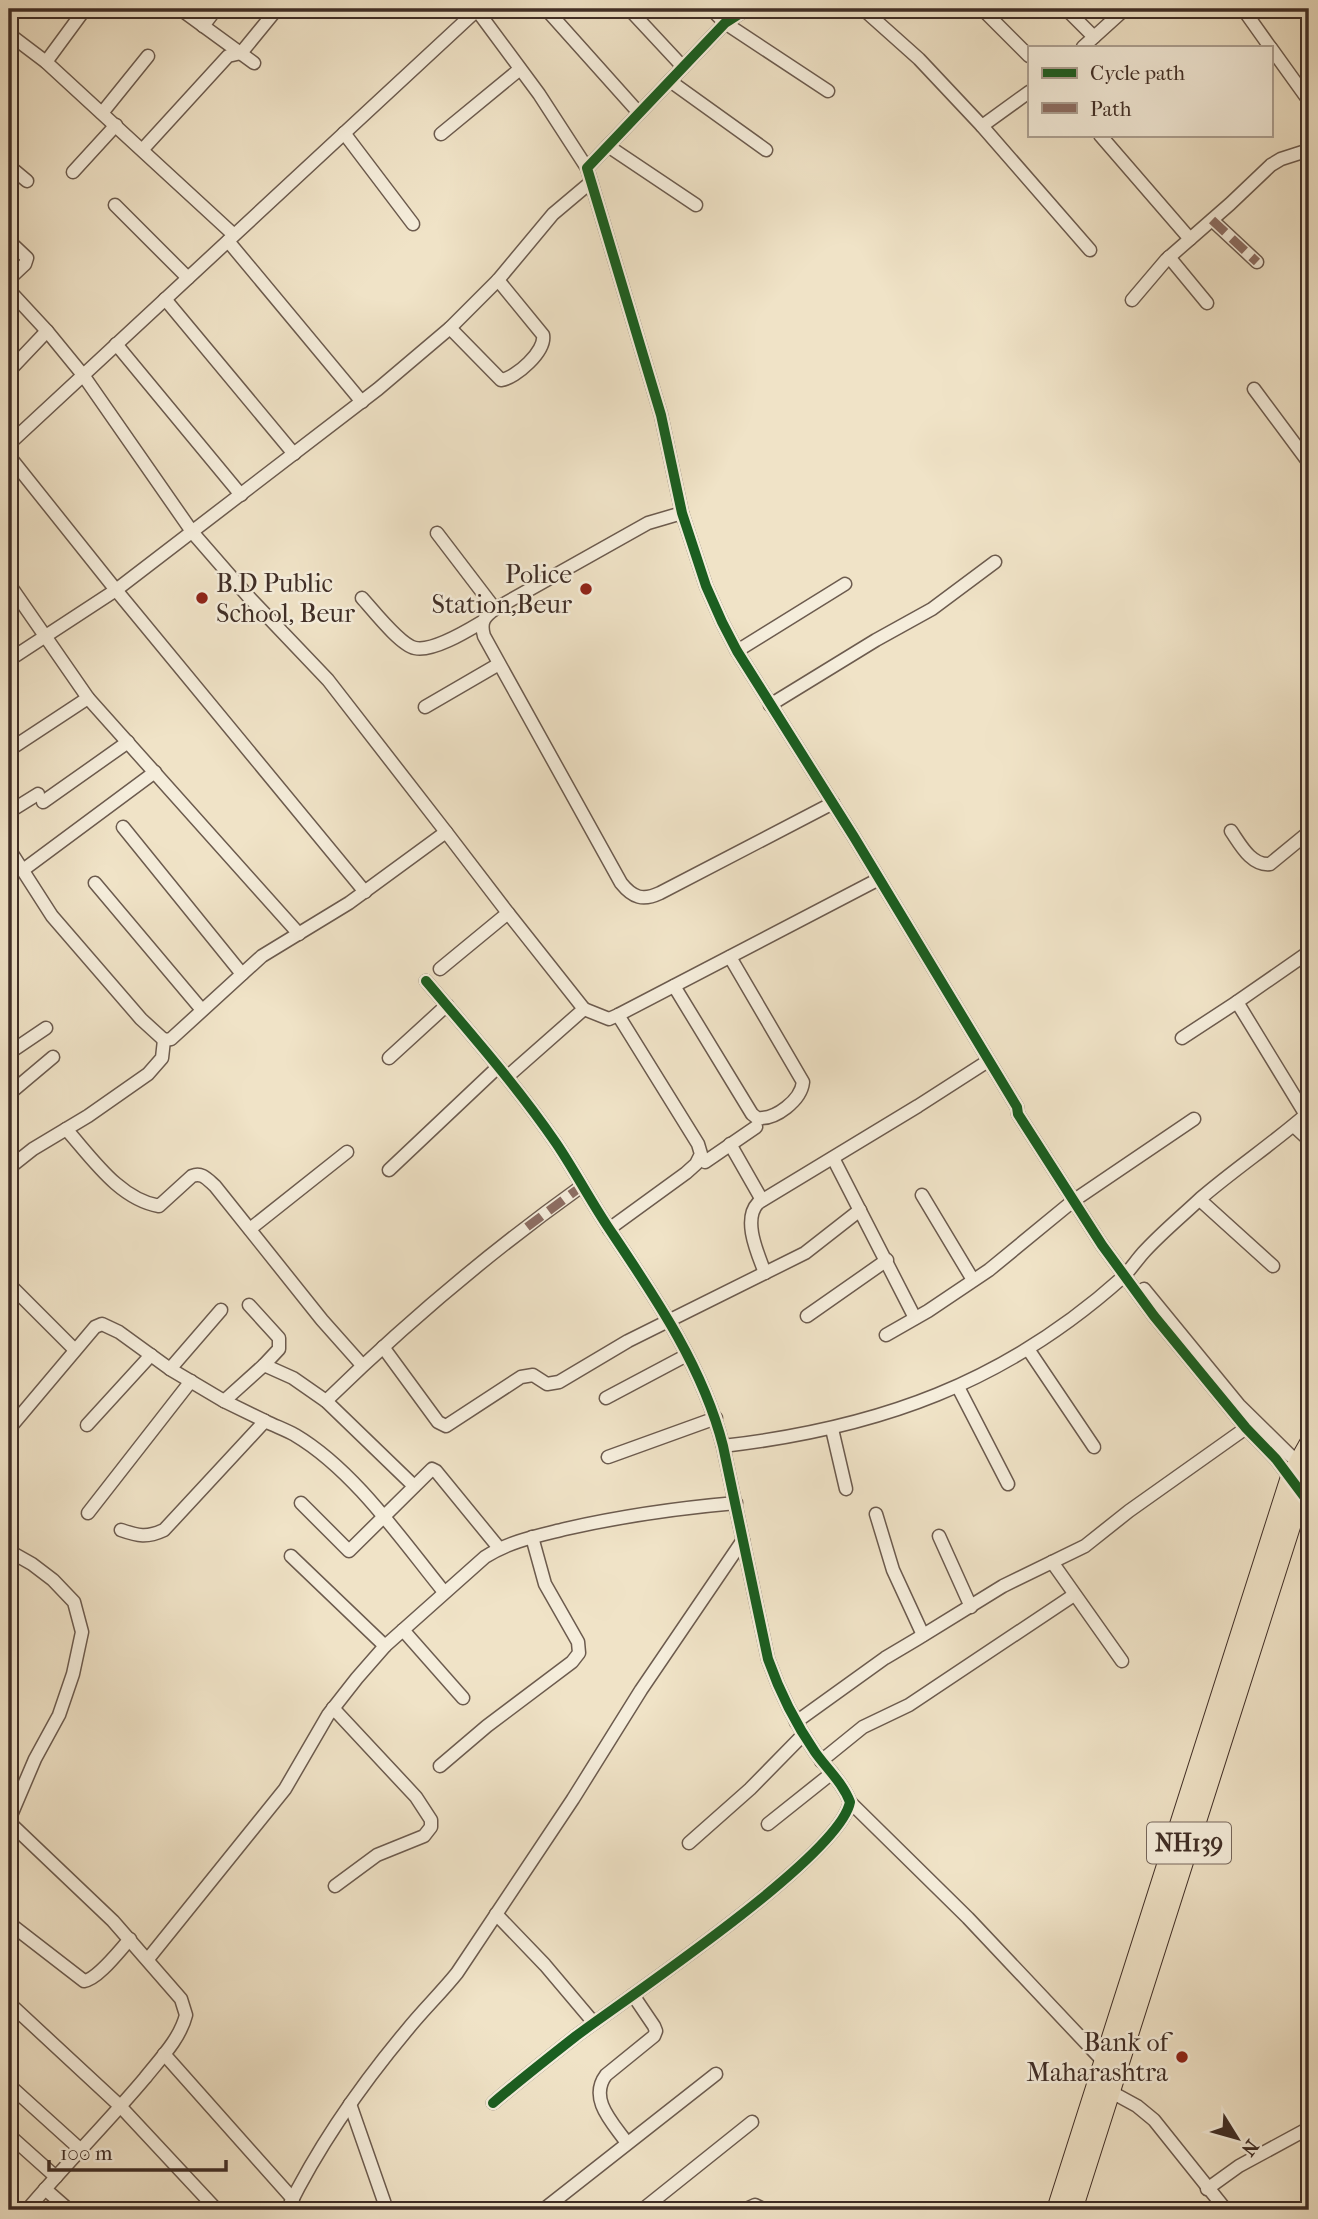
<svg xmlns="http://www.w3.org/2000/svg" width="1318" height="2219" viewBox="0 0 1318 2219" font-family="'IM FELL French Canon',serif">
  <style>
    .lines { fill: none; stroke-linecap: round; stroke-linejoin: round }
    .minor-casing { stroke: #6c5b4e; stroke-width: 15 }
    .highway-casing { stroke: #402e26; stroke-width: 20 }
    .minor { stroke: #f5eddb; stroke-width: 12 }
    .highway { stroke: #f0e3c7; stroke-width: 18 }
    .quiet { stroke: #8d6e63; stroke-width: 9; stroke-dasharray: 18 9; stroke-linecap: butt }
    .cycleway-casing { stroke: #f5eddb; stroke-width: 15 }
    .cycleway { stroke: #1b5e20; stroke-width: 10 }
    .poi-dot { fill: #8f2418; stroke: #f5eddb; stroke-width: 2.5 }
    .labels { text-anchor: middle; stroke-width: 5; stroke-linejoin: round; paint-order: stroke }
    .shield { fill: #f5eddb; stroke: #76675c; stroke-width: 2 }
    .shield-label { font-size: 24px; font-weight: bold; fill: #402e26 }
    .poi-label { font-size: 26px; fill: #402e26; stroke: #f5eddb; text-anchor: end }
  </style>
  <rect width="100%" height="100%" fill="#f0e3c7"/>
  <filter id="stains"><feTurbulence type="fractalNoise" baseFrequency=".00286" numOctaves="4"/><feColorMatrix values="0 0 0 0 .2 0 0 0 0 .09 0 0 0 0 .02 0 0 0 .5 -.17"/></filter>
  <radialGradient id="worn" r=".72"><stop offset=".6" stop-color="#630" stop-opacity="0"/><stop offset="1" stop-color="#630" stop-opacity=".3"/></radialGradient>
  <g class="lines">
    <defs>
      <g id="minor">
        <path d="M180,9L254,63"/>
        <path d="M476,9L539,94L587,168"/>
        <path d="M546,9L639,113"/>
        <path d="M629,9L683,67"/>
        <path d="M711,9L725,23L828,91"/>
        <path d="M747,9L725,23L587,168L661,415L682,513L706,586L722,622L737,651L854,837L1017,1107L1018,1114L1102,1245L1154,1316L1246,1428L1276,1459L1309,1503"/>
        <path d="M863,9L919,59L982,126L1029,92"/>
        <path d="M982,9L1029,56"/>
        <path d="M1066,9L1094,37"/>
        <path d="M1243,9L1270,47"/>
        <path d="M203,26L216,9"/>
        <path d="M9,34L46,62L234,235"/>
        <path d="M1083,47L1125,9"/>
        <path d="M1271,48L1309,101"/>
        <path d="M46,62L85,9"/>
        <path d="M670,81L766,150"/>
        <path d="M102,113L148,56"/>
        <path d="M982,126L1090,250"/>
        <path d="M344,133L413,224"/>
        <path d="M441,134L520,69"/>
        <path d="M1100,135L1190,239"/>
        <path d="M608,146L696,205"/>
        <path d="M143,149L228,56L241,53L277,9"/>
        <path d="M9,166L27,181"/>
        <path d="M73,172L116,125"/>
        <path d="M115,205L188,278"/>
        <path d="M1212,220L1257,262"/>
        <path d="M9,241L27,258L25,264L9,279"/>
        <path d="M228,241L362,402"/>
        <path d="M1169,257L1207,303"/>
        <path d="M9,290L47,331L83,375L193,533L247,595L328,680L446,832"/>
        <path d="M165,299L294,454"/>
        <path d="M1132,300L1166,260L1230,204L1271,165L1281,159L1309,150"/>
        <path d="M450,328L501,380C516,378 546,351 543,335L498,280"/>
        <path d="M116,344L241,495"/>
        <path d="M9,371L47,331"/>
        <path d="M1254,389L1309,463"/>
        <path d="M9,444L477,10"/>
        <path d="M9,456L116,590L365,892"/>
        <path d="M682,513L648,523L495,609C484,617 480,622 484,636L621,883C633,898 643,901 660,893L833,803"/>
        <path d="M437,533L495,609"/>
        <path d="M9,584L88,698L9,750"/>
        <path d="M362,598C373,610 400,645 415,648C433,652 467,631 482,622"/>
        <path d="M737,651L845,584"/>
        <path d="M9,660L116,590L378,389L450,328L498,280L553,214L591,182"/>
        <path d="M88,698L299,934"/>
        <path d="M770,705L876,640L932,609L995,562"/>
        <path d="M425,707L499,664"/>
        <path d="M43,802L128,742"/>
        <path d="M9,812L38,794"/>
        <path d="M123,827L242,974"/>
        <path d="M1231,831C1240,844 1251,866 1270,864L1309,832"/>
        <path d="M9,849L52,916L141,1019L164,1040L171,1039L262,956L349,903L446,832L508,913L440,969"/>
        <path d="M23,870L155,772"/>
        <path d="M95,883L202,1010"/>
        <path d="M426,981C471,1034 517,1086 556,1143C575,1171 591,1202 610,1230C655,1297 703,1367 723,1446L768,1659C780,1693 795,1723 815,1752C827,1769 843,1783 850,1802C840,1856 628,1997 576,2036C548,2058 520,2080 493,2103"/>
        <path d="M674,986L752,1114L757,1118C776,1120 801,1100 803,1082L730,957"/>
        <path d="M584,1009L609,1019L618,1015L879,879"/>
        <path d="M1182,1038L1237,1002"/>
        <path d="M9,1053L46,1028"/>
        <path d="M389,1058L447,1005"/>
        <path d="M507,1077L584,1009L508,913"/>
        <path d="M9,1094L53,1057"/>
        <path d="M1306,1115L1237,1002L1309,952"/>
        <path d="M1294,1126L1309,1140"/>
        <path d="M66,1129C92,1158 119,1199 159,1206L192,1176C202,1172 207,1179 215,1186L322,1320L362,1365"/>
        <path d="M730,1144L762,1200"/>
        <path d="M833,1158L915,1318"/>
        <path d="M705,1162L756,1127"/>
        <path d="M9,1168L33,1149L88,1116L148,1074L162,1058L164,1040"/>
        <path d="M389,1170L498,1067"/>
        <path d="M922,1195L973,1280"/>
        <path d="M1200,1200L1273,1266"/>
        <path d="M250,1229L347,1152"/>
        <path d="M609,1229L686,1173L696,1164L701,1154L698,1144L618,1015"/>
        <path d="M765,1273C758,1254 742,1220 758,1203L918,1106L988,1061"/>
        <path d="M9,1284L75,1350"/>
        <path d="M1144,1289L1239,1405L1298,1463L1309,1471"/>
        <path d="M249,1305L279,1338V1349L264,1365"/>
        <path d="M807,1316L887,1260"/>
        <path d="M886,1335L928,1311L989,1270L1073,1201L1194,1119"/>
        <path d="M383,1347L438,1422L446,1426L521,1377L533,1375L547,1384L559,1382L628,1341L805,1253L860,1210"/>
        <path d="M1028,1349L1094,1447"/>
        <path d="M170,1369L221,1310"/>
        <path d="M958,1387L1008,1484"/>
        <path d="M606,1398L687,1355"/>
        <path d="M224,1401L265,1421"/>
        <path d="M326,1401C406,1323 491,1251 582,1186"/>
        <path d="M87,1425L151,1355"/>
        <path d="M9,1429L95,1327L102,1324L119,1332L170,1369L224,1401L264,1365L293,1378L326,1401L414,1486"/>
        <path d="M832,1429L846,1489"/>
        <path d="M723,1446C879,1428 1005,1383 1123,1277C1130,1270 1136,1261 1143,1253C1161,1233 1182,1216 1201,1198C1236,1168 1275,1142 1309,1112"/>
        <path d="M608,1457L716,1418"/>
        <path d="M301,1503L349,1551L432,1469L436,1471L499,1548"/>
        <path d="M88,1513L191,1381"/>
        <path d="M876,1514L893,1570L923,1635"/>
        <path d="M121,1530C138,1536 147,1538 164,1530L265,1421C275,1426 286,1430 295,1435C354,1470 401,1539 444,1592"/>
        <path d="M939,1536L971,1607"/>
        <path d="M9,1551L32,1564L53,1580L74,1602L82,1632L73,1674L59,1715L35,1759L9,1820"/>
        <path d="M291,1556L385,1646"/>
        <path d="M1052,1562L1122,1661"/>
        <path d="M403,1630L463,1698"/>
        <path d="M333,1708L416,1797L431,1820V1827L424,1836L377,1855L335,1886"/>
        <path d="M796,1722L885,1658L917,1639L1003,1586L1085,1546L1129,1511L1246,1428"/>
        <path d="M821,1761L863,1727L909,1705L1074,1595"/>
        <path d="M440,1766L487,1726L572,1662L579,1653L578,1642L545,1584L532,1537"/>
        <path d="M850,1802L968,1918L1103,2061"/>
        <path d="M9,1822L113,1921L181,1999L186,2015C180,2039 160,2059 145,2078C107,2123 65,2165 27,2210"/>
        <path d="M768,1824L832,1773"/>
        <path d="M689,1843L750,1789L803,1735"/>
        <path d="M496,1914L545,1965L594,2023"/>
        <path d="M9,1923L84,1981C98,1979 119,1951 130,1939"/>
        <path d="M148,1959L285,1789L328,1715L357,1678L385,1646L485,1557C510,1541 537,1536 565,1529C622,1516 678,1508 736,1503"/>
        <path d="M9,2003L120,2106L217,2210"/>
        <path d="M164,2054L293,2199"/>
        <path d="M9,2085L81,2150"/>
        <path d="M1104,2088L1137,2106L1154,2120L1226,2210"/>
        <path d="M350,2104L387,2210"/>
        <path d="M9,2135L56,2177"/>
        <path d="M627,2143C613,2123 588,2099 606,2075L654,2036L656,2031L654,2026L633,1995"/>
        <path d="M45,2189L69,2210"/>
        <path d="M1207,2189L1239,2166L1309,2128"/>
        <path d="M287,2210C319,2145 361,2085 407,2030C423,2010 441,1993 457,1973L573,1799L641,1690L743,1540"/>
        <path d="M543,2210L716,2074"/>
        <path d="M642,2210L752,2122"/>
        <path d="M744,2210L755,2205L765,2210"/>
      </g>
      <g id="highway">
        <path d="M1056,2210L1290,1477L1309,1443"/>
        <path d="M1073,2210L1302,1492L1309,1478"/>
      </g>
    </defs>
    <use href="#minor" class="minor-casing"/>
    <use href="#highway" class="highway-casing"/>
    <use href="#minor" class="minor"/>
    <use href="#highway" class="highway"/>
    <g class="quiet">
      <path d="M1212,220L1257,262"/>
      <path d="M527,1227L582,1186"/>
    </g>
    <defs>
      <g id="cycleway">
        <path d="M747,9L725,23L587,168L661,415L682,513L706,586L722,622L737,651L854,837L1017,1107L1018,1114L1102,1245L1154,1316L1246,1428L1276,1459L1309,1503"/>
        <path d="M426,981C471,1034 517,1086 556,1143C575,1171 591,1202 610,1230C655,1297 703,1367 723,1446L768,1659C780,1693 795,1723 815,1752C827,1769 843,1783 850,1802C840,1856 628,1997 576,2036C548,2058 520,2080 493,2103"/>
      </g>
    </defs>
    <use href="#cycleway" class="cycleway-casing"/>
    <use href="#cycleway" class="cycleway"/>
  </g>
  <g class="poi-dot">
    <circle cx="586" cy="589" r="7"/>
    <circle cx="202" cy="598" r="7"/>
    <circle cx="1182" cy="2057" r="7"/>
  </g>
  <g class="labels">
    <rect class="shield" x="1147" y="1822.5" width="84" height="41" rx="5"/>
    <g class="shield-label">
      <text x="1189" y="1851">NH139</text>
    </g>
    <g class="poi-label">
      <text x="572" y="583">Police<tspan x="572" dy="30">Station,Beur</tspan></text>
      <text x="216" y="592" text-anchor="start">B.D Public<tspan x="216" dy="30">School, Beur</tspan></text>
      <text x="1168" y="2051">Bank of<tspan x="1168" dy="30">Maharashtra</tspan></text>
    </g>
  </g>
  <rect width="1318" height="2219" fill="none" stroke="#f0e3c7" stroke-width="35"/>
  <rect x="10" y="10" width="1297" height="2198" fill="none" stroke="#402e26" stroke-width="3.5"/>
  <rect x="18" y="18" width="1283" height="2184" fill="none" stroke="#402e26" stroke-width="2"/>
  <rect x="1028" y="46" width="245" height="91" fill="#f5eddb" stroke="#ada193" stroke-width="2"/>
  <rect x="1042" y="68" width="35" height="10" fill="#1b5e20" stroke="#ada193" stroke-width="2"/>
  <text x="1090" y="80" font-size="21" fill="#402e26">Cycle path</text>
  <rect x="1042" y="103" width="35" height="10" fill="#8d6e63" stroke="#ada193" stroke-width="2"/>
  <text x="1090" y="116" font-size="21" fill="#402e26">Path</text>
  <g transform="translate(1237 2138) rotate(127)" stroke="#f5eddb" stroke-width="5" paint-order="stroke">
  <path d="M0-5L12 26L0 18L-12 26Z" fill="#402e26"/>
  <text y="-10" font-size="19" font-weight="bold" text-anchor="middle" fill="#402e26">N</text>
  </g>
  <path d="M49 2160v10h177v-10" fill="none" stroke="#402e26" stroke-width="3.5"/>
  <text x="60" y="2160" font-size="21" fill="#402e26" stroke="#f5eddb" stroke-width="5" paint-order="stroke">100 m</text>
  <rect width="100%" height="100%" filter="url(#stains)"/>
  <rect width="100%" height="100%" fill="url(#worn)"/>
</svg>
